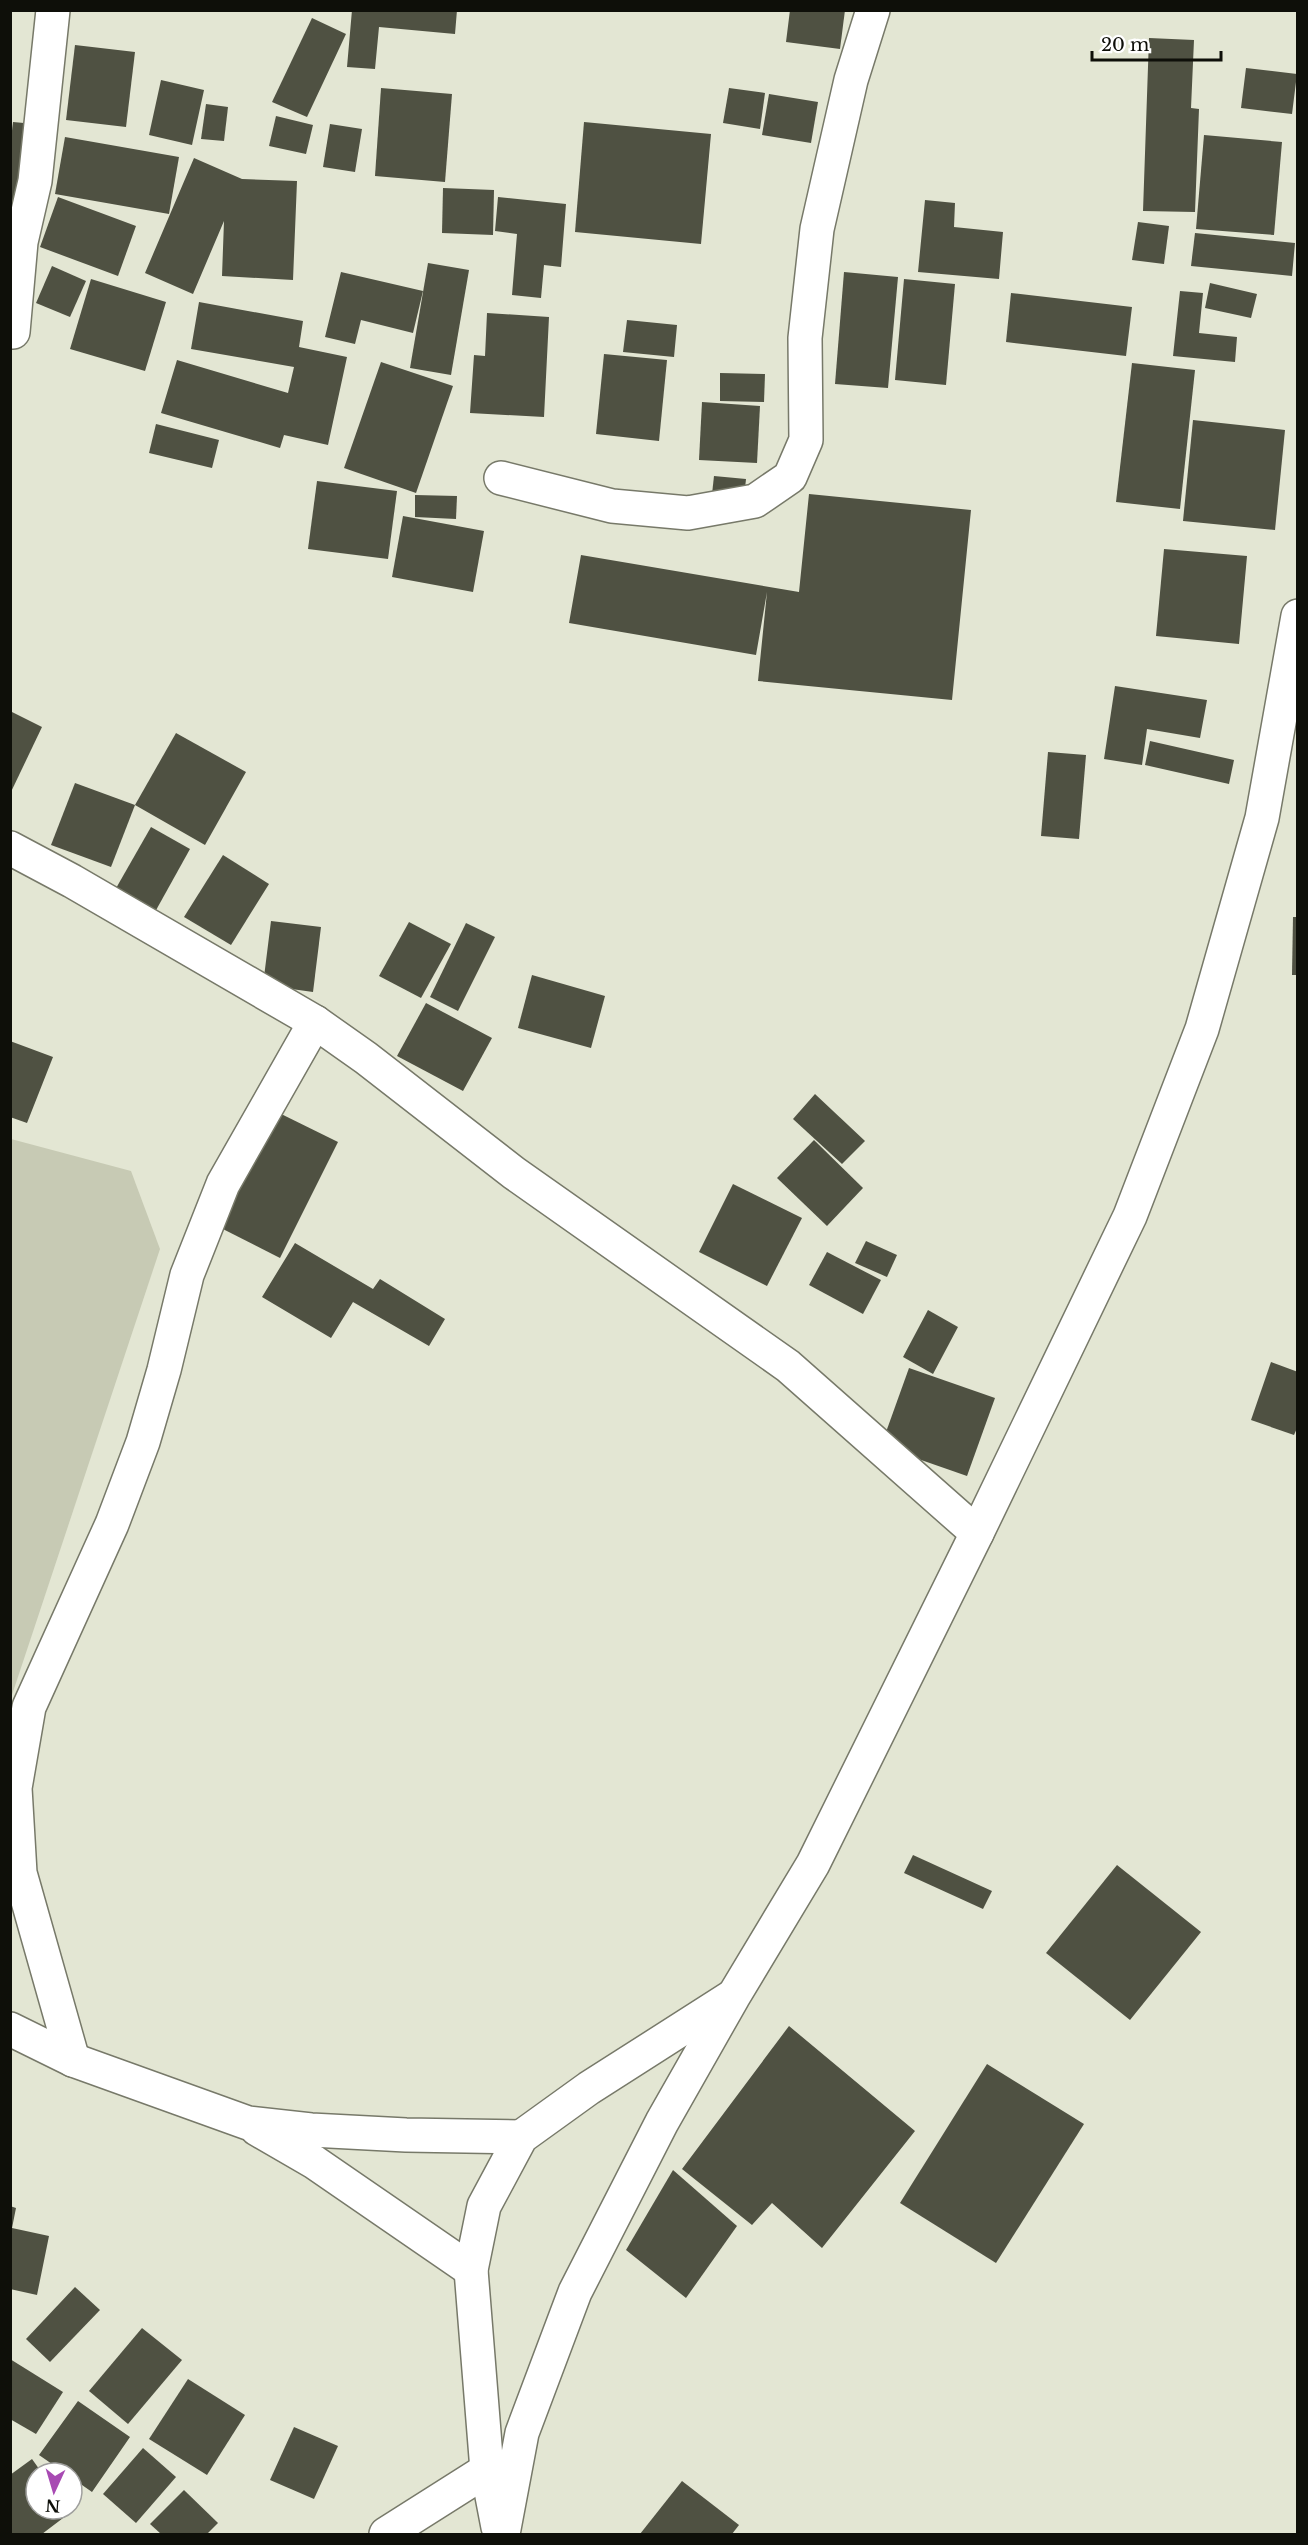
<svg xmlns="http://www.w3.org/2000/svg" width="1308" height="2545" viewBox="0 0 1308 2545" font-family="'Libre Baskerville',serif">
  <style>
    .green { fill: #c7cab4 }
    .building { fill: #4f5142 }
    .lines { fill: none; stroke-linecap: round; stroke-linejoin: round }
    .street-casing { stroke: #777969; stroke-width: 36 }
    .street { stroke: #fff; stroke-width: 33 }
  </style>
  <rect width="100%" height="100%" fill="#e3e6d3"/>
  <path class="green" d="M11,1139L131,1171L160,1249L11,1698Z"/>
  <g class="building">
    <path d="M352,10H457L455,34L379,27L375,69L347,67Z"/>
    <path d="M790,10H845L840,49L786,42Z"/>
    <path d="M312,18L346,34L307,117L272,102Z"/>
    <path d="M1149,38L1194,40L1191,108L1199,109L1195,212L1143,211Z"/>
    <path d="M75,45L135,52L126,127L66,120Z"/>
    <path d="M1246,68L1297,74L1292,114L1241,108Z"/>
    <path d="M161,80L204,90L192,145L149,135Z"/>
    <path d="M381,88L452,94L445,182L375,176Z"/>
    <path d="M729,88L765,93L760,129L723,123Z"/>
    <path d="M769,94L818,102L811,143L762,135Z"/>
    <path d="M206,104L228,107L224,141L201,139Z"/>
    <path d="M276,116L313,125L306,154L269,146Z"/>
    <path d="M13,122L35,124L10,233V147Z"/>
    <path d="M584,122L711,134L701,244L575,232Z"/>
    <path d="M330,124L362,129L355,172L323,167Z"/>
    <path d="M1204,135L1282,142L1274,235L1196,229Z"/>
    <path d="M65,137L179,157L169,214L55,194Z"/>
    <path d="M194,158L242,179L297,181L293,280L222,276L224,221L193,294L145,273Z"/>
    <path d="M443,188L494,190L493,235L442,233Z"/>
    <path d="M58,197L136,226L118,276L40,247Z"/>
    <path d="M498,197L566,204L561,267L544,265L541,298L512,295L517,234L495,231Z"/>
    <path d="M925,200L955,203L954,227L1003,232L999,279L918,272Z"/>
    <path d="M1138,222L1169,226L1164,264L1132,260Z"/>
    <path d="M1195,233L1295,243L1292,276L1191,266Z"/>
    <path d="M428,263L469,270L451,375L410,368Z"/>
    <path d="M52,266L86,281L70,317L36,303Z"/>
    <path d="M341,272L423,291L413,333L361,320L355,344L325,337Z"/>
    <path d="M844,272L898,277L888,388L835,384Z"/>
    <path d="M91,279L166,302L145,371L70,349Z"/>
    <path d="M904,279L955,284L946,385L895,380Z"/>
    <path d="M1210,283L1257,294L1251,318L1205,308Z"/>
    <path d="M1180,291L1203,293L1199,333L1237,337L1235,362L1173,356Z"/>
    <path d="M1011,293L1132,307L1126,356L1006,342Z"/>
    <path d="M199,302L303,321L299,347L347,357L328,445L284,435L280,448L161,413L177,360L288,393L294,367L191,349Z"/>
    <path d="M487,313L549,317L544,417L470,413L474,355L485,356Z"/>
    <path d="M627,320L677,325L674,357L623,352Z"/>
    <path d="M604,354L667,360L659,441L596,434Z"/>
    <path d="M381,362L453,386L416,493L344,468Z"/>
    <path d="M1132,363L1195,370L1180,509L1116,502Z"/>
    <path d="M720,373L765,374L764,402L720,401Z"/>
    <path d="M702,402L760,406L757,463L699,460Z"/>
    <path d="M1193,420L1285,430L1275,530L1183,521Z"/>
    <path d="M156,424L219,440L212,468L149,453Z"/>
    <path d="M714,476L746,479L743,507L711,503Z"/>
    <path d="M317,481L397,491L388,559L308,549Z"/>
    <path d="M809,494L971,510L952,700L758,681L767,592L756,655L569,623L581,555L799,592Z"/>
    <path d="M415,495L457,496L456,519L415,517Z"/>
    <path d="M403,516L484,531L473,592L392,577Z"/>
    <path d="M1164,549L1247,556L1239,644L1156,636Z"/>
    <path d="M1115,686L1207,700L1200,738L1147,729L1142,765L1104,759Z"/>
    <path d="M10,711L42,727L10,794Z"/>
    <path d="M176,733L246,772L205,845L135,805Z"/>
    <path d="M1150,741L1234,760L1229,784L1145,765Z"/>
    <path d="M1048,752L1086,755L1079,839L1041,836Z"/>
    <path d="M75,783L135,805L111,867L51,845Z"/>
    <path d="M151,827L190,849L155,912L115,890Z"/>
    <path d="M223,855L269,884L231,945L184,917Z"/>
    <path d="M1293,917H1298V975H1292Z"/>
    <path d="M271,921L321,927L313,992L263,985Z"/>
    <path d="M409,922L451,944L421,998L379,976Z"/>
    <path d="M466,923L495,937L458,1011L430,997Z"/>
    <path d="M532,975L605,996L591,1048L518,1028Z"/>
    <path d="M426,1003L492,1038L463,1091L397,1056Z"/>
    <path d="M10,1041L53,1057L27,1123L10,1117Z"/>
    <path d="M815,1094L865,1141L842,1164L793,1119Z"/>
    <path d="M271,1109L338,1142L280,1258L213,1224Z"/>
    <path d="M814,1140L863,1188L827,1226L777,1178Z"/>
    <path d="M733,1184L802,1218L767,1286L699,1252Z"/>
    <path d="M866,1241L897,1255L887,1277L855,1263Z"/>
    <path d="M295,1243L373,1289L380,1279L445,1319L429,1346L353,1302L331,1338L262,1297Z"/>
    <path d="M827,1252L881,1280L863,1314L809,1285Z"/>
    <path d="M928,1310L958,1327L933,1374L903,1357Z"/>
    <path d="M1271,1362L1298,1372V1426L1294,1435L1251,1420Z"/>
    <path d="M909,1368L995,1398L967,1476L881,1446Z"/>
    <path d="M913,1855L992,1891L983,1909L904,1873Z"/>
    <path d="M1117,1865L1201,1932L1130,2020L1046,1953Z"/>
    <path d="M789,2026L915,2131L822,2248L772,2203L752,2225L682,2169Z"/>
    <path d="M987,2064L1084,2124L996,2263L900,2203Z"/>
    <path d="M673,2170L737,2226L686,2298L626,2250Z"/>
    <path d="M10,2206L16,2208L12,2228L49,2236L37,2295L10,2289Z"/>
    <path d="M75,2287L100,2310L50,2362L26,2339Z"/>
    <path d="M142,2328L182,2360L128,2424L89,2391Z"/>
    <path d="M10,2359L63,2392L36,2434L10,2419Z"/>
    <path d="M188,2379L245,2415L207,2475L149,2439Z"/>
    <path d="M78,2401L130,2437L92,2492L72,2478V2473H65L39,2455Z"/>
    <path d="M294,2427L338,2446L314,2499L270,2480Z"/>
    <path d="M143,2448L176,2477L136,2523L103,2494Z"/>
    <path d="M32,2459L42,2473H36V2509H69L71,2512L42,2534H10V2475Z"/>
    <path d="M682,2481L739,2525L732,2534H640Z"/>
    <path d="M184,2490L218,2523L207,2534H161L150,2524Z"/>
  </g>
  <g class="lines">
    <defs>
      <g id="street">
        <path d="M13,332L21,242L35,181L53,10"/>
        <path d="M501,478L612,506L688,513L755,501L790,477L806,440L805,338L817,229L851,80L873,10"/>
        <path d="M10,848L72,881L315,1022L366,1058L514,1173L788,1366L977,1533"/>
        <path d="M10,2029L73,2060L248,2123L311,2130L406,2135L521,2137"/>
        <path d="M73,2060L20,1873L15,1788L29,1707L112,1524L143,1442L164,1370L187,1275L223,1184L315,1022"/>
        <path d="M257,2129L314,2162L471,2270"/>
        <path d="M498,2527L487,2470L471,2270L484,2206L521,2137L589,2088L730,1998"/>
        <path d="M386,2534L487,2470"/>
        <path d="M503,2534L522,2433L575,2292L662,2122L733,1997L813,1864L977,1533L1130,1216L1202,1029L1262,818L1298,616"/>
      </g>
    </defs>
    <use href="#street" class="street-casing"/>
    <use href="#street" class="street"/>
  </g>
  <rect width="1308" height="2545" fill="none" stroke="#0e0f09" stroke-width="24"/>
  <g transform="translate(54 2491) rotate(184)"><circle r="28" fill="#ffffff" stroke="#9f9f9d" stroke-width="1.5"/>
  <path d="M0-4.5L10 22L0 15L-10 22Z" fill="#a84ab3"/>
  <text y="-9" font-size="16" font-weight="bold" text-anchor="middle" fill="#0e0f09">N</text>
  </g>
  <path d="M1092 51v9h129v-9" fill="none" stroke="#0e0f09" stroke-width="3"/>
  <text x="1101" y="51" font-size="18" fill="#0e0f09" stroke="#ffffff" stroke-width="4.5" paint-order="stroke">20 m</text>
</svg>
